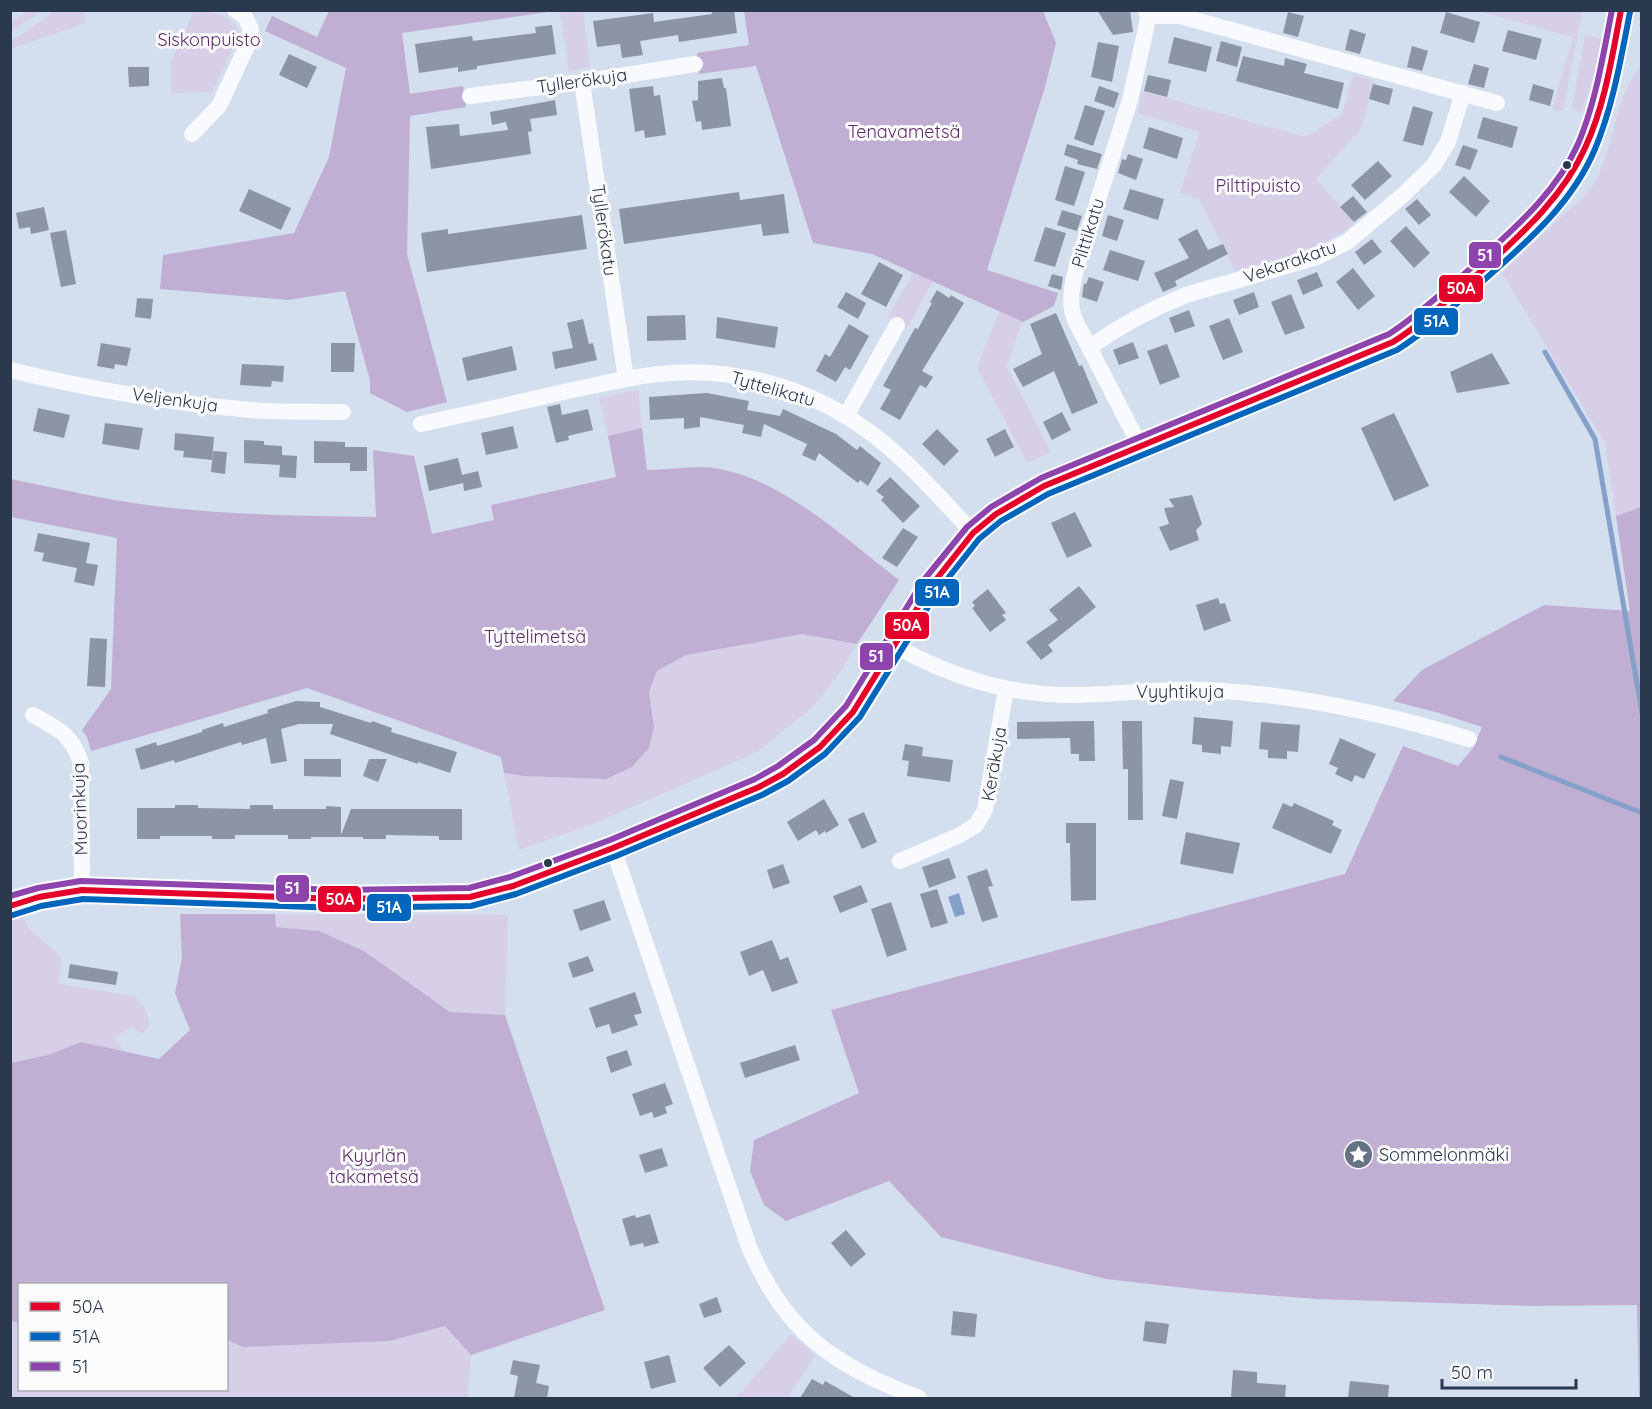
<svg xmlns="http://www.w3.org/2000/svg" width="1652" height="1409" viewBox="0 0 1652 1409" font-family="Quicksand,sans-serif">
  <style>
    .green { fill: #d7cee8 }
    .forest { fill: #c0afd3 }
    .water { fill: #85a0c9 }
    .lines { fill: none; stroke-linecap: round; stroke-linejoin: round }
    .stream { stroke: #85a0c9; stroke-width: 5 }
    .building { fill: #8b95a6 }
    .street { stroke: #f8fafd; stroke-width: 16 }
    .secondary { stroke: #f8fafd; stroke-width: 24 }
    .bus-1-casing { stroke: #fbfbfb; stroke-width: 10 }
    .bus-2-casing { stroke: #fbfbfb; stroke-width: 10 }
    .bus-3-casing { stroke: #fbfbfb; stroke-width: 10 }
    .bus-1 { stroke: #e4002b; stroke-width: 6 }
    .bus-2 { stroke: #0065bd; stroke-width: 6 }
    .bus-3 { stroke: #8e44ad; stroke-width: 6 }
    .bus-dot { fill: #2b394e; stroke: #fbfbfb; stroke-width: 2 }
    .labels { text-anchor: middle; stroke-width: 6; stroke-linejoin: round; paint-order: stroke }
    .park-label { font-size: 18px; fill: #5e2c6c; stroke: #fbfbfb }
    .street-label { font-size: 18px; fill: #2b394e; stroke: #fbfbfb }
    .poi-label { font-size: 18px; fill: #2b394e; stroke: #fbfbfb; text-anchor: start }
    .line-badge { stroke: #fbfbfb; stroke-width: 2 }
    .badge-label { font-size: 16px; text-anchor: middle; font-weight: bold; fill: #fff }
  </style>
  <rect width="100%" height="100%" fill="#d3deef"/>
  <g class="green">
    <path d="M1577,10L1582,12L1563,111L1552,109L1573,37L1478,11Z"/>
    <path d="M28,11H41L11,32V22Z"/>
    <path d="M53,11H84L85,23L11,49V41L39,23Z"/>
    <path d="M194,11C211,10 237,16 239,35L212,92L171,93V62Z"/>
    <path d="M560,11H583L590,67L569,71Z"/>
    <path d="M1585,35L1603,39L1601,58L1581,113L1572,109Z"/>
    <path d="M1641,66V507L1616,516L1605,443L1502,273C1522,254 1542,235 1562,216C1574,205 1589,194 1596,180C1615,145 1615,94 1641,66Z"/>
    <path d="M1353,75L1374,81L1361,129L1316,179L1355,223C1321,250 1277,260 1235,271L1199,199L1180,193L1199,132L1138,113L1142,91L1305,137L1342,115Z"/>
    <path d="M913,273L933,281L907,328L888,317Z"/>
    <path d="M999,311L1023,322L1006,365L1051,452L1027,463L977,367Z"/>
    <path d="M638,390L642,428L608,436L599,398Z"/>
    <path d="M803,634L857,644L840,673L813,707L757,752L598,822L519,850L504,773L524,776L606,779L649,748L654,727L649,692L657,671L686,655Z"/>
    <path d="M20,912L29,928L62,958L59,984L134,996L144,1006L150,1025L141,1035L132,1026L114,1039L125,1052L81,1042L48,1055L11,1063V916Z"/>
    <path d="M275,914L508,915L505,1015L450,1012L364,951L319,931L276,927Z"/>
    <path d="M11,1321L19,1323L20,1390H226L227,1340L243,1347L390,1341L445,1326L471,1355L467,1398H11Z"/>
    <path d="M791,1334L815,1356L787,1398H736Z"/>
  </g>
  <g class="forest">
    <path d="M329,11H555L402,33L410,94L463,86L466,107L410,116L407,254L447,402L407,412L370,393V380L345,291L288,300L160,289L163,255L294,233L329,157L346,68L265,31L272,16L317,37Z"/>
    <path d="M744,11H1043L1056,43L1045,87L987,270L1058,293L1054,306L1023,322L872,254L813,243L756,66L699,74L697,53L749,45Z"/>
    <path d="M642,428L647,470C665,470 684,467 702,467C774,470 844,538 899,580L857,644L802,634L686,655L657,671L649,692L654,727L649,748L632,767L606,779L524,776L504,773L501,757L307,688L91,751L87,737L82,730L111,689L117,538L11,517V479C59,489 107,500 155,506C229,515 302,516 376,517L373,450L414,456L432,534L494,520L491,505L616,477L608,436Z"/>
    <path d="M1641,507V1398H1639L1637,1305L1531,1306L1318,1299L1212,1291L1106,1279L941,1237L889,1181L786,1221L764,1205L750,1171L754,1140L859,1093L831,1010L1345,874L1403,746L1458,766L1473,748L1482,727L1439,713L1393,701L1422,670L1544,605L1630,611L1616,516Z"/>
    <path d="M180,914H275L276,927L319,931L364,951L450,1012L505,1015L605,1310L471,1355L445,1326L390,1341L243,1347L227,1340L226,1284H20L19,1323L11,1321V1063L48,1055L81,1042L159,1059L190,1030L175,993L182,958Z"/>
  </g>
  <path class="water" d="M959,893L965,914L955,917L948,897Z"/>
  <g class="lines">
    <g class="stream">
      <path d="M1545,352L1595,439L1642,713"/>
      <path d="M1501,757L1642,813"/>
    </g>
  </g>
  <g class="building">
    <path d="M711,10H734L737,33L679,42L678,35L640,41L643,55L622,58L620,44L597,47L593,21L653,13L654,22L712,14Z"/>
    <path d="M1097,10H1130L1133,32L1113,35Z"/>
    <path d="M1288,12L1304,16L1298,37L1283,33Z"/>
    <path d="M1446,12L1480,22L1474,43L1440,33Z"/>
    <path d="M552,25L556,54L477,66V69L458,72V67L419,73L415,44L472,36L473,41L536,33L535,27Z"/>
    <path d="M1350,29L1366,34L1360,54L1345,50Z"/>
    <path d="M1508,30L1542,39L1536,60L1502,51Z"/>
    <path d="M1174,37L1212,47L1206,72L1168,63Z"/>
    <path d="M1221,41L1242,47L1237,67L1216,61Z"/>
    <path d="M1098,42L1119,46L1112,82L1091,77Z"/>
    <path d="M1412,46L1428,51L1422,71L1407,67Z"/>
    <path d="M289,54L317,67L307,88L279,75Z"/>
    <path d="M1243,56L1284,66L1285,58L1307,64L1304,73L1344,83L1338,109L1236,81Z"/>
    <path d="M1474,64L1489,68L1484,88L1468,84Z"/>
    <path d="M128,67H149V86L129,87Z"/>
    <path d="M1148,75L1171,80L1167,97L1144,91Z"/>
    <path d="M722,78L724,88H726L731,126L702,130L701,121L696,122L692,101L698,100V81Z"/>
    <path d="M1373,84L1393,89L1389,105L1369,99Z"/>
    <path d="M1533,84L1554,90L1550,106L1529,100Z"/>
    <path d="M653,86L654,96L660,95L666,135L645,138L644,130L635,132L629,89Z"/>
    <path d="M1099,86L1119,93L1114,108L1094,101Z"/>
    <path d="M555,100L557,115L530,119L532,131L528,132L531,154L431,169L426,127L459,124L460,136L508,130L506,122L492,125L490,112Z"/>
    <path d="M1085,105L1105,111L1093,146L1074,139Z"/>
    <path d="M1413,106L1433,112L1423,146L1403,141Z"/>
    <path d="M1483,117L1518,127L1512,148L1477,138Z"/>
    <path d="M1149,127L1183,138L1177,159L1143,148Z"/>
    <path d="M1067,144L1102,154L1097,169L1077,164L1078,160L1064,155Z"/>
    <path d="M1463,145L1478,150L1470,170L1455,165Z"/>
    <path d="M1128,154L1143,159L1136,180L1118,173L1122,159L1126,160Z"/>
    <path d="M1378,161L1392,176L1365,200L1351,185Z"/>
    <path d="M1065,166L1085,172L1074,206L1055,200Z"/>
    <path d="M1464,176L1490,201L1476,217L1449,192Z"/>
    <path d="M249,189L291,208L281,230L239,211Z"/>
    <path d="M1130,189L1164,199L1158,220L1123,209Z"/>
    <path d="M739,192L740,200L784,194L789,233L763,236L761,224L624,244L619,209Z"/>
    <path d="M1353,196L1367,212L1354,222L1340,207Z"/>
    <path d="M1417,199L1431,215L1419,225L1405,209Z"/>
    <path d="M44,207L49,230L31,234L30,227L19,229L16,213Z"/>
    <path d="M1062,210L1082,216L1077,231L1057,225Z"/>
    <path d="M582,215L587,249L427,272L421,233L448,229V234Z"/>
    <path d="M1108,215L1124,220L1117,241L1102,236Z"/>
    <path d="M1406,226L1430,253L1414,268L1390,241Z"/>
    <path d="M1045,227L1066,233L1055,267L1034,261Z"/>
    <path d="M1197,229L1208,250L1223,244L1228,254L1175,281L1177,286L1163,292L1154,273L1189,258L1178,239Z"/>
    <path d="M66,230L76,284L61,287L50,233Z"/>
    <path d="M1372,239L1382,252L1364,265L1355,252Z"/>
    <path d="M1110,250L1145,261L1138,281L1103,270Z"/>
    <path d="M879,262L903,275L886,307L861,294Z"/>
    <path d="M1353,268L1375,296L1358,310L1336,282Z"/>
    <path d="M1317,272L1323,286L1303,295L1297,280Z"/>
    <path d="M1052,274L1063,277L1061,290L1048,286Z"/>
    <path d="M1089,277L1104,282L1097,302L1082,297L1084,283L1086,284Z"/>
    <path d="M937,290L949,298L951,295L964,303L922,371L933,377L926,388L920,385L900,420L880,409L891,390L883,386L915,328L918,329L932,303L930,302Z"/>
    <path d="M846,292L866,303L858,319L837,307Z"/>
    <path d="M1254,292L1259,307L1239,315L1233,300Z"/>
    <path d="M1291,294L1305,328L1285,335L1271,302Z"/>
    <path d="M137,298L153,299L151,319L135,317Z"/>
    <path d="M1189,310L1195,326L1175,333L1169,318Z"/>
    <path d="M1056,313L1079,366L1082,365L1098,403L1072,414L1054,371L1023,387L1013,369L1042,354L1030,324Z"/>
    <path d="M685,315L686,340L647,341V316Z"/>
    <path d="M717,317L778,327L775,348L716,338Z"/>
    <path d="M1229,318L1243,352L1223,360L1209,326Z"/>
    <path d="M583,319L589,344L593,343L597,360L555,369L552,352L573,348L567,323Z"/>
    <path d="M849,324L869,336L850,370L845,367L836,382L816,371L825,354L830,357Z"/>
    <path d="M1133,342L1139,358L1119,365L1113,350Z"/>
    <path d="M101,343L131,348L127,366L115,364L114,369L97,366Z"/>
    <path d="M331,343H355L354,372H331Z"/>
    <path d="M1167,344L1180,377L1160,385L1147,351Z"/>
    <path d="M512,346L517,370L467,381L462,358Z"/>
    <path d="M1492,353L1510,384L1457,393L1450,372Z"/>
    <path d="M242,364L284,366L283,382L272,381L271,387L240,385Z"/>
    <path d="M707,393L749,401L747,410L780,416L783,409L836,434L857,450L860,446L881,463L868,486L860,480L858,483L819,453L815,461L802,455L807,444L764,424L761,437L742,433L744,425L700,417V427L684,429V418L650,420L649,397Z"/>
    <path d="M560,404L562,415L588,409L593,430L568,436L569,440L556,443L547,407Z"/>
    <path d="M38,408L70,415L64,438L33,431Z"/>
    <path d="M1062,412L1071,430L1052,440L1043,422Z"/>
    <path d="M1394,413L1429,486L1394,501L1361,428Z"/>
    <path d="M105,423L143,428L139,450L102,444Z"/>
    <path d="M513,426L518,448L486,455L481,433Z"/>
    <path d="M937,429L959,451L944,466L922,444Z"/>
    <path d="M1005,429L1014,447L995,457L986,439Z"/>
    <path d="M175,433L214,437L212,460L183,457L184,451L174,450Z"/>
    <path d="M244,440L264,441V445L282,446V455L297,456L296,478L279,477L280,465L244,463Z"/>
    <path d="M314,441L345,442V447H367V471H350V463H314Z"/>
    <path d="M213,451L227,452L225,474L211,472Z"/>
    <path d="M458,458L462,475L478,471L482,487L464,491L463,483L429,491L424,466Z"/>
    <path d="M890,477L920,506L903,523L881,500L884,497L876,491Z"/>
    <path d="M1192,495L1202,524L1196,530L1199,540L1170,551L1159,527L1169,524L1164,508L1174,507L1169,499Z"/>
    <path d="M1075,512L1092,546L1067,558L1051,523Z"/>
    <path d="M903,528L918,537L897,567L882,558Z"/>
    <path d="M38,533L90,543L86,563L98,565L94,586L74,582L77,568L42,561L44,553L34,551Z"/>
    <path d="M1079,586L1096,607L1048,645L1053,651L1041,660L1026,642L1058,620L1049,610Z"/>
    <path d="M988,589L1006,613L1002,615L1006,620L990,632L972,608L975,606L972,602Z"/>
    <path d="M1218,598L1220,604L1225,603L1231,621L1204,631L1196,605Z"/>
    <path d="M90,638L107,639L105,687L87,686Z"/>
    <path d="M296,701L320,702V707L371,723L372,721L392,728L391,732L457,752L450,773L418,762V764L330,734L333,724H299L281,729L287,761L271,764L266,738L242,745L241,742L175,763L174,760L141,770L135,749L156,742L157,746L202,732V730L223,723L224,727L268,713L267,710Z"/>
    <path d="M1194,717L1233,721L1231,747L1221,746V754L1202,752V745L1192,744Z"/>
    <path d="M1094,721L1095,761H1079V754H1071L1070,738L1017,739V722Z"/>
    <path d="M1122,721H1142L1143,820H1128V769H1123Z"/>
    <path d="M1261,722L1300,725L1298,752L1287,751V759L1268,758V750L1259,749Z"/>
    <path d="M1340,738L1376,754L1364,779L1355,775L1352,782L1335,774L1338,768L1329,764Z"/>
    <path d="M905,744L923,747L922,756L953,760L950,782L907,776L909,761L902,760Z"/>
    <path d="M304,759H341V777L304,776Z"/>
    <path d="M369,759H387L378,782L363,776Z"/>
    <path d="M1170,779L1184,782L1177,819L1162,816Z"/>
    <path d="M824,799L839,825L826,833L825,831L819,835L816,830L798,841L787,822Z"/>
    <path d="M1283,803L1292,807L1294,803L1334,821L1332,825L1342,830L1331,854L1272,828Z"/>
    <path d="M175,805H198V808L250,809V805H273V809H326V806L341,807V835L351,809H462V840H439V836L386,835V839H363V837H311V839H288V835H235V839H212V836H160V839H137V808H175Z"/>
    <path d="M864,812L877,842L862,849L848,819Z"/>
    <path d="M1066,823H1096V900L1071,901L1070,843H1066Z"/>
    <path d="M1186,832L1240,843L1233,874L1180,864Z"/>
    <path d="M949,858L956,878L929,888L922,867Z"/>
    <path d="M783,864L790,883L773,889L767,870Z"/>
    <path d="M987,869L993,886L988,887L998,917L982,922L967,876Z"/>
    <path d="M861,885L868,902L840,913L833,896Z"/>
    <path d="M937,889L948,923L931,928L920,894Z"/>
    <path d="M604,900L611,920L580,931L573,910Z"/>
    <path d="M891,902L907,950L887,957L871,909Z"/>
    <path d="M772,940L780,960L788,957L798,983L772,992L763,970L749,976L740,952Z"/>
    <path d="M588,956L594,971L573,978L568,963Z"/>
    <path d="M70,964L118,972L116,985L68,978Z"/>
    <path d="M635,992L642,1013L634,1015L638,1025L612,1034L609,1024L596,1028L589,1008Z"/>
    <path d="M795,1045L800,1060L745,1078L740,1063Z"/>
    <path d="M627,1050L632,1065L611,1073L606,1057Z"/>
    <path d="M665,1083L673,1104L665,1107L667,1113L654,1118L652,1112L640,1116L632,1094Z"/>
    <path d="M662,1148L668,1166L645,1173L639,1155Z"/>
    <path d="M650,1214L659,1243L644,1247L643,1243L630,1246L622,1219L635,1215L636,1218Z"/>
    <path d="M846,1230L866,1254L851,1267L831,1243Z"/>
    <path d="M717,1297L722,1312L704,1318L699,1304Z"/>
    <path d="M953,1311L977,1314L975,1337L951,1335Z"/>
    <path d="M1145,1321L1169,1324L1166,1344L1143,1341Z"/>
    <path d="M729,1345L746,1363L720,1387L703,1368Z"/>
    <path d="M669,1355L676,1382L651,1389L644,1362Z"/>
    <path d="M513,1360L540,1365L536,1383L549,1386L547,1398H514L518,1376L510,1374Z"/>
    <path d="M1233,1370L1257,1372V1383L1286,1385L1285,1398H1231Z"/>
    <path d="M812,1379L823,1385L825,1381L855,1398H800Z"/>
    <path d="M1350,1381L1389,1385L1388,1398H1348Z"/>
  </g>
  <g class="lines">
    <g class="street">
      <path d="M1148,16H1180L1497,103"/>
      <path d="M582,82L626,379"/>
      <path d="M470,96L582,82L695,64"/>
      <path d="M192,134L219,106L246,48L251,29L245,17L235,10"/>
      <path d="M1090,347C1121,325 1151,309 1186,295L1317,257L1347,242L1402,196L1434,165L1448,142L1463,93"/>
      <path d="M10,370C89,389 170,403 251,410C281,413 312,411 343,412"/>
      <path d="M846,416L897,325"/>
      <path d="M421,424C467,414 513,404 559,393C592,386 625,378 658,374C728,366 803,385 861,426C900,452 941,498 973,533"/>
      <path d="M1140,446L1075,320C1068,303 1072,286 1076,269L1130,100L1146,28L1148,16L1146,10"/>
      <path d="M895,646C953,678 1011,696 1078,695C1122,694 1166,688 1210,690C1299,695 1384,713 1469,739"/>
      <path d="M33,715C59,730 71,733 81,763L82,890"/>
      <path d="M613,848L749,1247C786,1334 834,1365 919,1398"/>
      <path d="M900,861L960,835L976,825L985,810L1006,689"/>
    </g>
    <path class="secondary" d="M10,906L39,897L82,890L339,899L470,897L513,886L613,848L759,787L783,774L820,747L853,712L931,586L973,533L996,514L1044,486L1393,342C1424,323 1450,298 1477,274C1518,237 1564,199 1586,147C1604,104 1612,56 1621,10"/>
    <defs>
      <path id="bus-1" d="M10,906L39,897L82,890L339,899L470,897L513,886L613,848L759,787L783,774L820,747L853,712L931,586L973,533L996,514L1044,486L1393,342C1424,322 1451,297 1479,273C1519,236 1562,199 1585,148C1605,105 1612,57 1621,10"/>
      <path id="bus-2" d="M13,915L41,906L83,899L339,908L471,906L516,894L616,856L762,795L788,781L825,754L860,717L938,591L979,539L1001,521L1048,494L1397,350C1428,330 1455,305 1483,281C1526,243 1572,204 1595,149C1613,106 1621,58 1630,12"/>
      <path id="bus-3" d="M10,896L38,888L81,881L339,890L469,888L510,877L610,840L755,779L778,766L814,740L846,706L923,581L967,527L991,507L1041,478L1389,334C1418,315 1444,291 1471,268C1511,231 1555,195 1578,144C1596,102 1603,55 1612,10"/>
    </defs>
    <use href="#bus-1" class="bus-1-casing"/>
    <use href="#bus-2" class="bus-2-casing"/>
    <use href="#bus-3" class="bus-3-casing"/>
    <use href="#bus-1" class="bus-1"/>
    <use href="#bus-2" class="bus-2"/>
    <use href="#bus-3" class="bus-3"/>
  </g>
  <defs>
    <symbol id="sight-disc" viewBox="-11 -11 22 22"><circle r="9.5" fill="#667386" stroke="#fbfbfb"/><path d="M0-6L1.8-2.2L6-1.7L2.9 1.2L3.7 5.4L0 3.3L-3.7 5.4L-2.9 1.2L-6-1.7L-1.8-2.2Z" fill="#fff"/></symbol>
  </defs>
  <g fill-rule="evenodd">
    <use href="#sight-disc" x="1342" y="1138" width="33" height="33"/>
  </g>
  <g class="bus-dot">
    <circle cx="1567" cy="165" r="5"/>
    <circle cx="548" cy="863" r="5"/>
  </g>
  <g class="labels">
    <g class="park-label">
      <text x="209" y="46">Siskonpuisto</text>
      <text x="904" y="138">Tenavametsä</text>
      <text x="1258" y="192">Pilttipuisto</text>
      <text x="535" y="643">Tyttelimetsä</text>
      <text x="374" y="1162">Kyyrlän<tspan x="374" dy="21">takametsä</tspan></text>
    </g>
    <g class="street-label">
      <text transform="translate(582 81) rotate(-8)" y="6">Tyllerökuja</text>
      <text transform="translate(604 230) rotate(82)" y="6">Tyllerökatu</text>
      <text transform="translate(1088 233) rotate(-73)" y="6">Pilttikatu</text>
      <text transform="translate(1290 262) rotate(-19)" y="6">Vekarakatu</text>
      <text transform="translate(773 389) rotate(16)" y="6">Tyttelikatu</text>
      <text transform="translate(175 400) rotate(8)" y="6">Veljenkuja</text>
      <text x="1180" y="698">Vyyhtikuja</text>
      <text transform="translate(994 764) rotate(-80)" y="6">Keräkuja</text>
      <text transform="translate(80 809) rotate(-92)" y="6">Muorinkuja</text>
    </g>
    <g class="poi-label">
      <text x="1379" y="1161">Sommelonmäki</text>
    </g>
  </g>
  <g class="line-badge">
    <rect x="1468" y="241" width="34" height="28" rx="6" fill="#8e44ad"/>
    <rect x="1438" y="274" width="46" height="29" rx="6" fill="#e4002b"/>
    <rect x="1413" y="307" width="46" height="29" rx="6" fill="#0065bd"/>
    <rect x="914" y="578" width="46" height="29" rx="6" fill="#0065bd"/>
    <rect x="884" y="611" width="46" height="29" rx="6" fill="#e4002b"/>
    <rect x="859" y="642" width="35" height="29" rx="6" fill="#8e44ad"/>
    <rect x="275" y="874" width="35" height="29" rx="6" fill="#8e44ad"/>
    <rect x="317" y="885" width="45" height="28" rx="6" fill="#e4002b"/>
    <rect x="366" y="893" width="46" height="29" rx="6" fill="#0065bd"/>
  </g>
  <g class="badge-label">
    <text x="1485" y="261">51</text>
    <text x="1461" y="294">50A</text>
    <text x="1436" y="327">51A</text>
    <text x="937" y="598">51A</text>
    <text x="907" y="631">50A</text>
    <text x="876" y="662">51</text>
    <text x="292" y="894">51</text>
    <text x="340" y="905">50A</text>
    <text x="389" y="913">51A</text>
  </g>
  <rect width="1652" height="1409" fill="none" stroke="#2b394e" stroke-width="24"/>
  <rect x="18" y="1283" width="210" height="108" fill="#fbfbfb" stroke="#a8adb6" stroke-width="1.5"/>
  <rect x="30" y="1302" width="30" height="9" fill="#e4002b" stroke="#a8adb6" stroke-width="1.5"/>
  <text x="72" y="1313" font-size="18" fill="#2b394e">50A</text>
  <rect x="30" y="1332" width="30" height="9" fill="#0065bd" stroke="#a8adb6" stroke-width="1.5"/>
  <text x="72" y="1343" font-size="18" fill="#2b394e">51A</text>
  <rect x="30" y="1362" width="30" height="9" fill="#8e44ad" stroke="#a8adb6" stroke-width="1.5"/>
  <text x="72" y="1373" font-size="18" fill="#2b394e">51</text>
  <path d="M1442 1379v9h134v-9" fill="none" stroke="#2b394e" stroke-width="3"/>
  <text x="1451" y="1379" font-size="18" fill="#2b394e" stroke="#fbfbfb" stroke-width="4.5" paint-order="stroke">50 m</text>
</svg>
